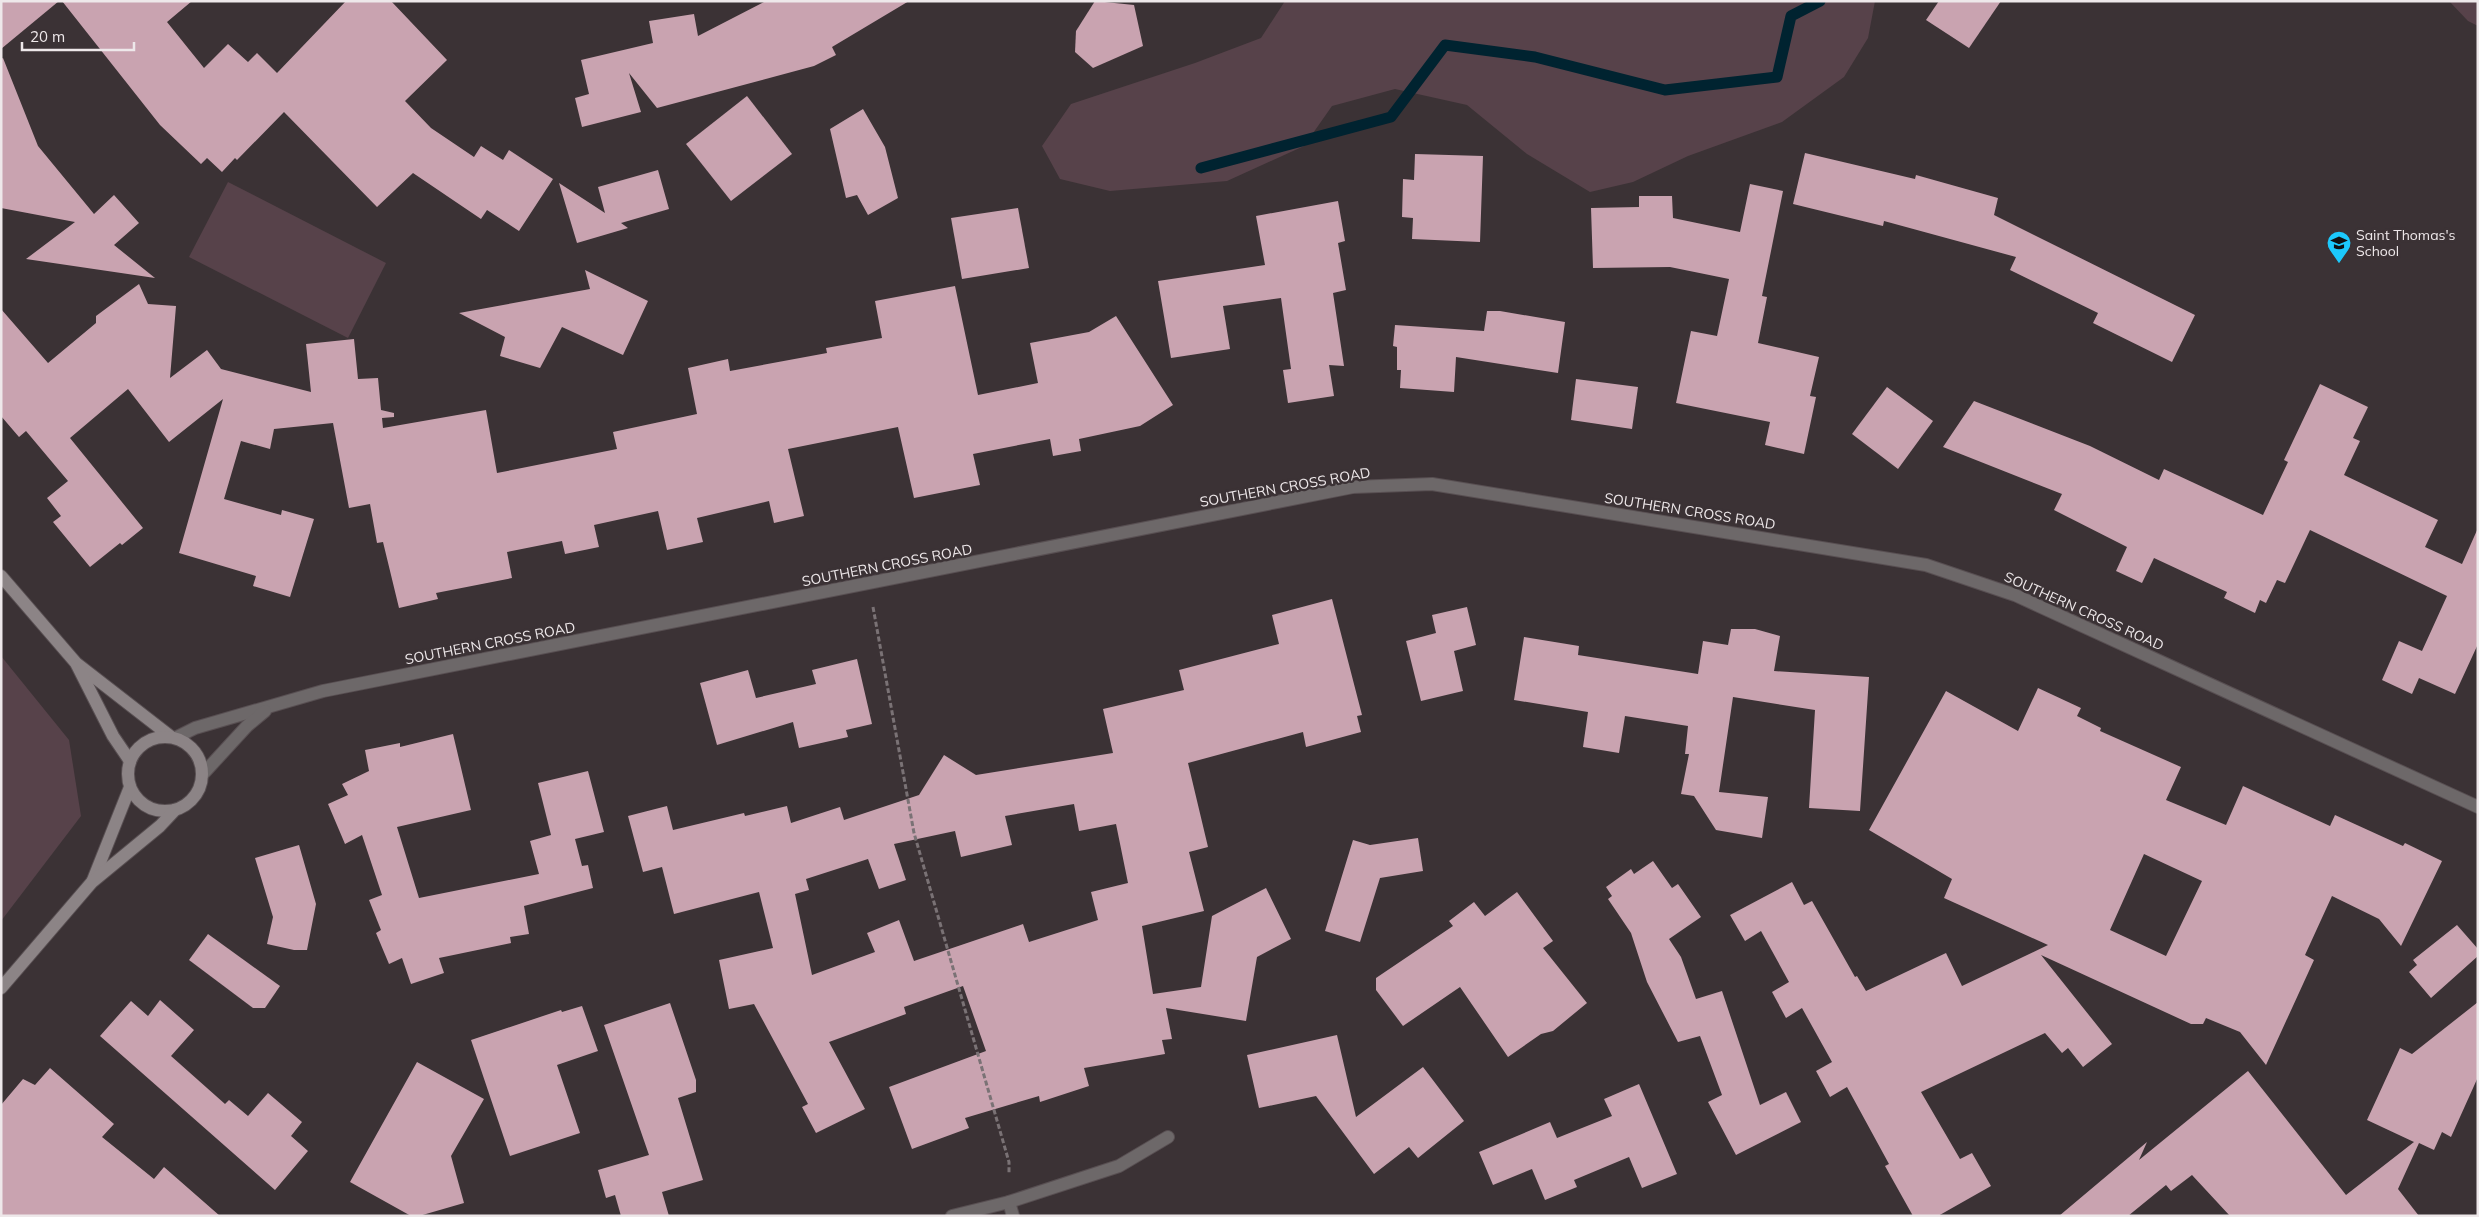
<svg xmlns="http://www.w3.org/2000/svg" width="2479" height="1217" viewBox="0 0 2479 1217" font-family="Mulish,sans-serif">
  <style>
    .green { fill: #57424a }
    .lines { fill: none; stroke-linecap: round; stroke-linejoin: round }
    .stream { stroke: #002330; stroke-width: 11 }
    .building { fill: #c9a3b0; fill-rule: evenodd }
    .street-casing { stroke: #584f52; stroke-width: 14 }
    .secondary-casing { stroke: #584f52; stroke-width: 14 }
    .path { stroke: #7a7275; stroke-width: 3; stroke-dasharray: 5 2.5; stroke-linecap: butt }
    .street { stroke: #6d6869; stroke-width: 12 }
    .secondary { stroke: #8c8486; stroke-width: 12 }
    .labels { text-anchor: middle; stroke-width: 5; stroke-linejoin: round; paint-order: stroke }
    .poi-label { font-size: 14px; fill: #eee8ea; stroke: #3b3235; text-anchor: start }
    .street-label { font-size: 14px; fill: #eee8ea; stroke: #3b3235 }
  </style>
  <rect width="100%" height="100%" fill="#3b3235"/>
  <g class="green">
    <path d="M1285,1H1875L1868,38L1844,77L1782,122L1688,156L1633,182L1590,192L1527,154L1467,105L1395,89L1332,106L1304,146L1227,181L1110,191L1060,179L1042,146L1071,104L1195,63L1261,38Z"/>
    <path d="M2449,1H2478V26L2468,21Z"/>
    <path d="M228,182L386,263L348,338L189,257Z"/>
    <path d="M1,656L69,740L81,816L1,921Z"/>
  </g>
  <g class="lines">
    <path class="stream" d="M1201,168L1391,117L1445,45L1535,57L1665,90L1777,77L1791,16L1820,1"/>
  </g>
  <g class="building">
    <path d="M1,1H59L1,49Z"/>
    <path d="M62,1H192L167,22L204,68L228,44L248,62L257,53L277,73L346,1H391L447,60L405,101L431,128L474,157L481,146L503,160L509,150L553,179L519,231L487,210L481,219L413,173L377,207L284,112L237,160L235,158L222,172L207,158L201,164L160,125Z"/>
    <path d="M766,1H909L832,47L836,55L814,66L657,108L629,73L641,112L582,127L575,98L589,94L581,60L653,43L649,21L694,14L698,36Z"/>
    <path d="M1095,1L1134,5L1143,46L1093,68L1075,52L1076,31Z"/>
    <path d="M1939,1H2001L1969,48L1926,20Z"/>
    <path d="M3,58L38,146L94,214L114,195L139,223L114,245L155,278L26,259L75,222L1,208V59Z"/>
    <path d="M747,96L792,154L731,201L686,144Z"/>
    <path d="M863,109L885,147L898,198L868,215L857,195L846,198L830,129Z"/>
    <path d="M1805,153L1915,179L1916,175L1998,198L1994,215L2195,315L2172,362L2093,323L2098,313L2010,270L2016,257L1884,221L1883,226L1793,204Z"/>
    <path d="M1415,154L1483,156L1480,242L1412,239L1413,218L1402,217L1403,179L1414,180Z"/>
    <path d="M658,170L669,209L621,223L628,228L577,243L559,183L605,213L598,187Z"/>
    <path d="M1750,184L1783,191L1762,296L1767,297L1758,343L1819,357L1810,396L1816,397L1804,454L1765,445L1770,422L1676,403L1691,331L1717,336L1729,279L1670,267L1593,268L1591,208L1639,207V196H1672L1673,218L1740,232Z"/>
    <path d="M1338,201L1345,241L1338,243L1346,290L1333,293L1344,366L1329,365L1334,396L1288,403L1283,370L1291,369L1281,298L1223,306L1230,349L1171,358L1158,281L1265,265L1256,216Z"/>
    <path d="M1018,208L1029,268L962,279L951,218Z"/>
    <path d="M585,270L648,301L623,355L562,327L540,368L500,356L505,337L459,313L590,289Z"/>
    <path d="M139,284L148,304L176,306L170,378L207,350L221,369L311,392L306,344L354,339L358,379L378,378L381,410L394,413V417L382,418L383,428L486,410L497,473L617,449L613,432L697,414L688,368L728,359L730,371L827,353L826,348L882,338L875,301L955,286L978,395L1038,383L1030,343L1089,332L1116,316L1173,405L1140,426L1079,439L1081,451L1053,456L1050,439L973,454L980,485L914,498L898,427L788,449L804,516L774,523L769,501L697,518L703,542L667,550L658,511L594,525L599,547L565,554L562,541L507,552L512,578L436,593L438,599L399,608L383,542L377,543L370,504L349,508L333,423L274,429L270,449L241,441L224,499L281,515L282,510L314,519L290,597L253,586L256,576L179,553L223,399L169,442L128,389L70,438L143,528L122,545L120,543L90,567L53,522L61,516L47,498L68,481L26,431L19,437L1,416V309L48,363L96,323V316Z"/>
    <path d="M1487,311H1500L1565,322L1558,373L1456,357L1454,392L1400,388L1401,370H1397V347L1393,346L1395,325L1484,331Z"/>
    <path d="M1576,379L1638,387L1632,429L1571,420Z"/>
    <path d="M2320,384L2368,407L2353,438L2360,441L2344,475L2438,520L2425,547L2462,564L2478,528V644L2455,694L2419,678L2412,694L2382,680L2399,641L2422,651L2447,596L2310,530L2285,583L2277,580L2266,603L2260,600L2255,613L2224,598L2227,592L2154,558L2142,583L2116,571L2127,547L2054,510L2062,494L1943,447L1974,401L2090,446L2159,480L2164,469L2263,515L2288,462L2284,460Z"/>
    <path d="M1887,387L1933,421L1898,469L1852,434Z"/>
    <path d="M1332,599L1362,715L1357,716L1361,732L1306,747L1303,732L1188,763L1208,847L1189,852L1204,911L1142,926L1153,994L1201,987L1212,916L1266,888L1291,939L1257,957L1246,1021L1166,1008L1172,1039L1162,1040L1165,1054L1084,1068L1089,1086L1040,1102L1039,1096L965,1118L969,1128L912,1149L889,1087L986,1051L963,986L904,1007L906,1014L829,1042L865,1109L816,1133L802,1107L808,1104L754,1004L729,1009L719,960L773,948L759,892L674,914L662,867L643,872L628,816L667,806L673,830L744,813L745,816L787,806L791,823L840,807L844,820L919,795L944,755L976,775L1113,753L1103,709L1184,690L1179,670L1279,644L1272,615ZM1074,804L1079,831L1116,824L1128,883L1091,892L1098,920L1029,942L1023,924L914,961L899,920L867,933L875,952L812,975L795,894L809,890L806,879L868,859L879,889L906,880L894,844L955,831L961,857L1012,845L1005,816Z"/>
    <path d="M1467,607L1476,645L1454,651L1463,691L1421,701L1406,641L1436,633L1432,615Z"/>
    <path d="M1731,629H1755L1780,636L1774,671L1869,677L1860,811L1809,808L1815,710L1733,697L1719,792L1768,797L1762,838L1716,830L1694,796L1681,794L1689,754H1685L1688,726L1625,716L1619,753L1583,747L1588,712L1514,700L1524,637L1579,646L1578,655L1698,674L1703,641L1728,645Z"/>
    <path d="M857,659L872,724L846,730L848,737L799,748L793,722L717,745L700,683L748,670L756,698L816,684L812,670Z"/>
    <path d="M2038,688L2081,708L2077,716L2101,728L2100,731L2181,767L2166,800L2226,825L2243,786L2330,826L2335,815L2403,846L2405,843L2442,861L2401,946L2379,919L2332,896L2305,955L2314,960L2266,1065L2240,1032L2206,1018L2203,1024H2191L2041,955L2112,1044L2083,1067L2068,1048L2062,1053L2045,1033L1921,1092L1960,1159L1972,1153L1991,1186L1938,1216H1913L1885,1166L1889,1164L1847,1087L1830,1097L1816,1071L1832,1062L1802,1008L1786,1018L1772,992L1789,982L1761,931L1745,941L1730,915L1792,882L1804,905L1812,901L1855,977L1857,976L1866,991L1946,953L1962,986L2048,945L1944,898L1952,879L1869,830L1946,691L2018,731ZM2144,854L2202,881L2166,956L2110,930Z"/>
    <path d="M453,734L471,810L397,827L419,898L539,874L530,841L551,835L538,783L588,771L604,832L575,839L582,866L588,865L593,888L524,906L529,934L510,937L511,943L439,958L444,973L411,984L402,958L389,964L376,933L381,930L369,900L382,895L362,835L345,844L328,804L348,795L342,784L369,771L365,750L400,743V747Z"/>
    <path d="M1418,838L1423,871L1380,878L1360,942L1325,931L1353,840L1370,845Z"/>
    <path d="M299,845L316,904L307,950H294L267,944L273,917L255,858Z"/>
    <path d="M1653,861L1672,888L1678,884L1701,917L1669,939L1681,957L1696,999L1722,991L1760,1105L1786,1092L1801,1122L1736,1155L1708,1102L1722,1095L1700,1036L1678,1042L1647,982L1631,933L1608,899L1612,896L1606,887L1631,869L1634,874Z"/>
    <path d="M1517,892L1553,941L1543,948L1587,1003L1553,1031L1541,1034L1508,1057L1460,987L1403,1026L1376,990V978L1453,926L1449,921L1474,902L1485,916Z"/>
    <path d="M2457,925L2478,949V956L2431,998L2409,972L2417,965L2413,960Z"/>
    <path d="M208,934L280,986L265,1008H253L189,960Z"/>
    <path d="M160,1000L194,1030L171,1056L225,1104L229,1100L248,1116L268,1093L302,1122L291,1136L308,1151L275,1190L100,1036L131,1001L148,1016Z"/>
    <path d="M2478,1002V1077L2451,1137L2442,1132L2434,1150L2419,1143L2398,1189L2419,1216H2230L2192,1175L2171,1191L2166,1185L2128,1216H2059L2147,1142L2139,1160L2248,1071L2346,1195L2414,1142L2367,1120L2400,1048L2412,1054Z"/>
    <path d="M670,1003L696,1080V1092L678,1098L703,1180L662,1192L669,1216H621L615,1195L606,1198L598,1170L649,1155L604,1025Z"/>
    <path d="M582,1006L598,1051L557,1065L580,1133L510,1156L471,1040L561,1010L562,1012Z"/>
    <path d="M1337,1035L1356,1117L1423,1067L1464,1121L1418,1158L1409,1147L1374,1174L1316,1096L1259,1108L1247,1055Z"/>
    <path d="M417,1062L484,1099L451,1156L464,1203L419,1216H411L350,1182Z"/>
    <path d="M50,1068L114,1124L102,1137L154,1179L164,1167L220,1216H1V1105L23,1079L35,1085Z"/>
    <path d="M1639,1084L1677,1174L1642,1188L1629,1157L1574,1180L1577,1187L1545,1200L1532,1169L1493,1185L1479,1152L1550,1122L1557,1138L1612,1116L1604,1099Z"/>
  </g>
  <g class="lines">
    <defs>
      <g id="street">
        <path d="M175,738L195,728L323,691L1353,487L1432,484L1926,565L2015,595L2478,807"/>
        <path d="M202,775L247,726L265,711"/>
        <path d="M1009,1202L1013,1216"/>
        <path d="M952,1216L1009,1202L1119,1166L1168,1137"/>
      </g>
      <g id="secondary">
        <path d="M1,576L76,663L170,736"/>
        <path d="M77,665L113,736L130,761"/>
        <circle cx="165" cy="774" r="37"/>
        <path d="M93,880L130,787"/>
        <path d="M1,988L92,882L160,826L175,810"/>
      </g>
    </defs>
    <use href="#street" class="street-casing"/>
    <use href="#secondary" class="secondary-casing"/>
    <path class="path" d="M873,607L914,833L1009,1162V1174"/>
    <use href="#street" class="street"/>
    <use href="#secondary" class="secondary"/>
  </g>
  <defs>
    <symbol id="school-pin" viewBox="-11 -11 22 30"><path d="M0 17L-7.5 6A9.5 9.5 0 1 1 7.5 6Z" fill="#1cc9fc" stroke="#3b3235"/><path d="M0-5L7-2L0 1L-7-2ZM-4 1L0 2.5L4 1V4Q0 6-4 4Z" fill="#111"/></symbol>
  </defs>
  <g fill-rule="evenodd">
    <use href="#school-pin" x="2325" y="229" width="28" height="38"/>
  </g>
  <g class="labels">
    <g class="poi-label">
      <text x="2356" y="240">Saint Thomas's<tspan x="2356" dy="16">School</tspan></text>
    </g>
    <g class="street-label">
      <text transform="translate(1285 487) rotate(-10)" y="5">SOUTHERN CROSS ROAD</text>
      <text transform="translate(1690 511) rotate(9)" y="5">SOUTHERN CROSS ROAD</text>
      <text transform="translate(887 565) rotate(-11)" y="5">SOUTHERN CROSS ROAD</text>
      <text transform="translate(2084 611) rotate(24)" y="5">SOUTHERN CROSS ROAD</text>
      <text transform="translate(490 643) rotate(-11)" y="5">SOUTHERN CROSS ROAD</text>
    </g>
  </g>
  <rect width="2479" height="1217" fill="none" stroke="#eee8ea" stroke-width="5"/>
  <path d="M22 42v8h112v-8" fill="none" stroke="#eee8ea" stroke-width="2.5"/>
  <text x="30" y="42" font-size="15" fill="#eee8ea" stroke="#3b3235" stroke-width="4" paint-order="stroke">20 m</text>
</svg>
